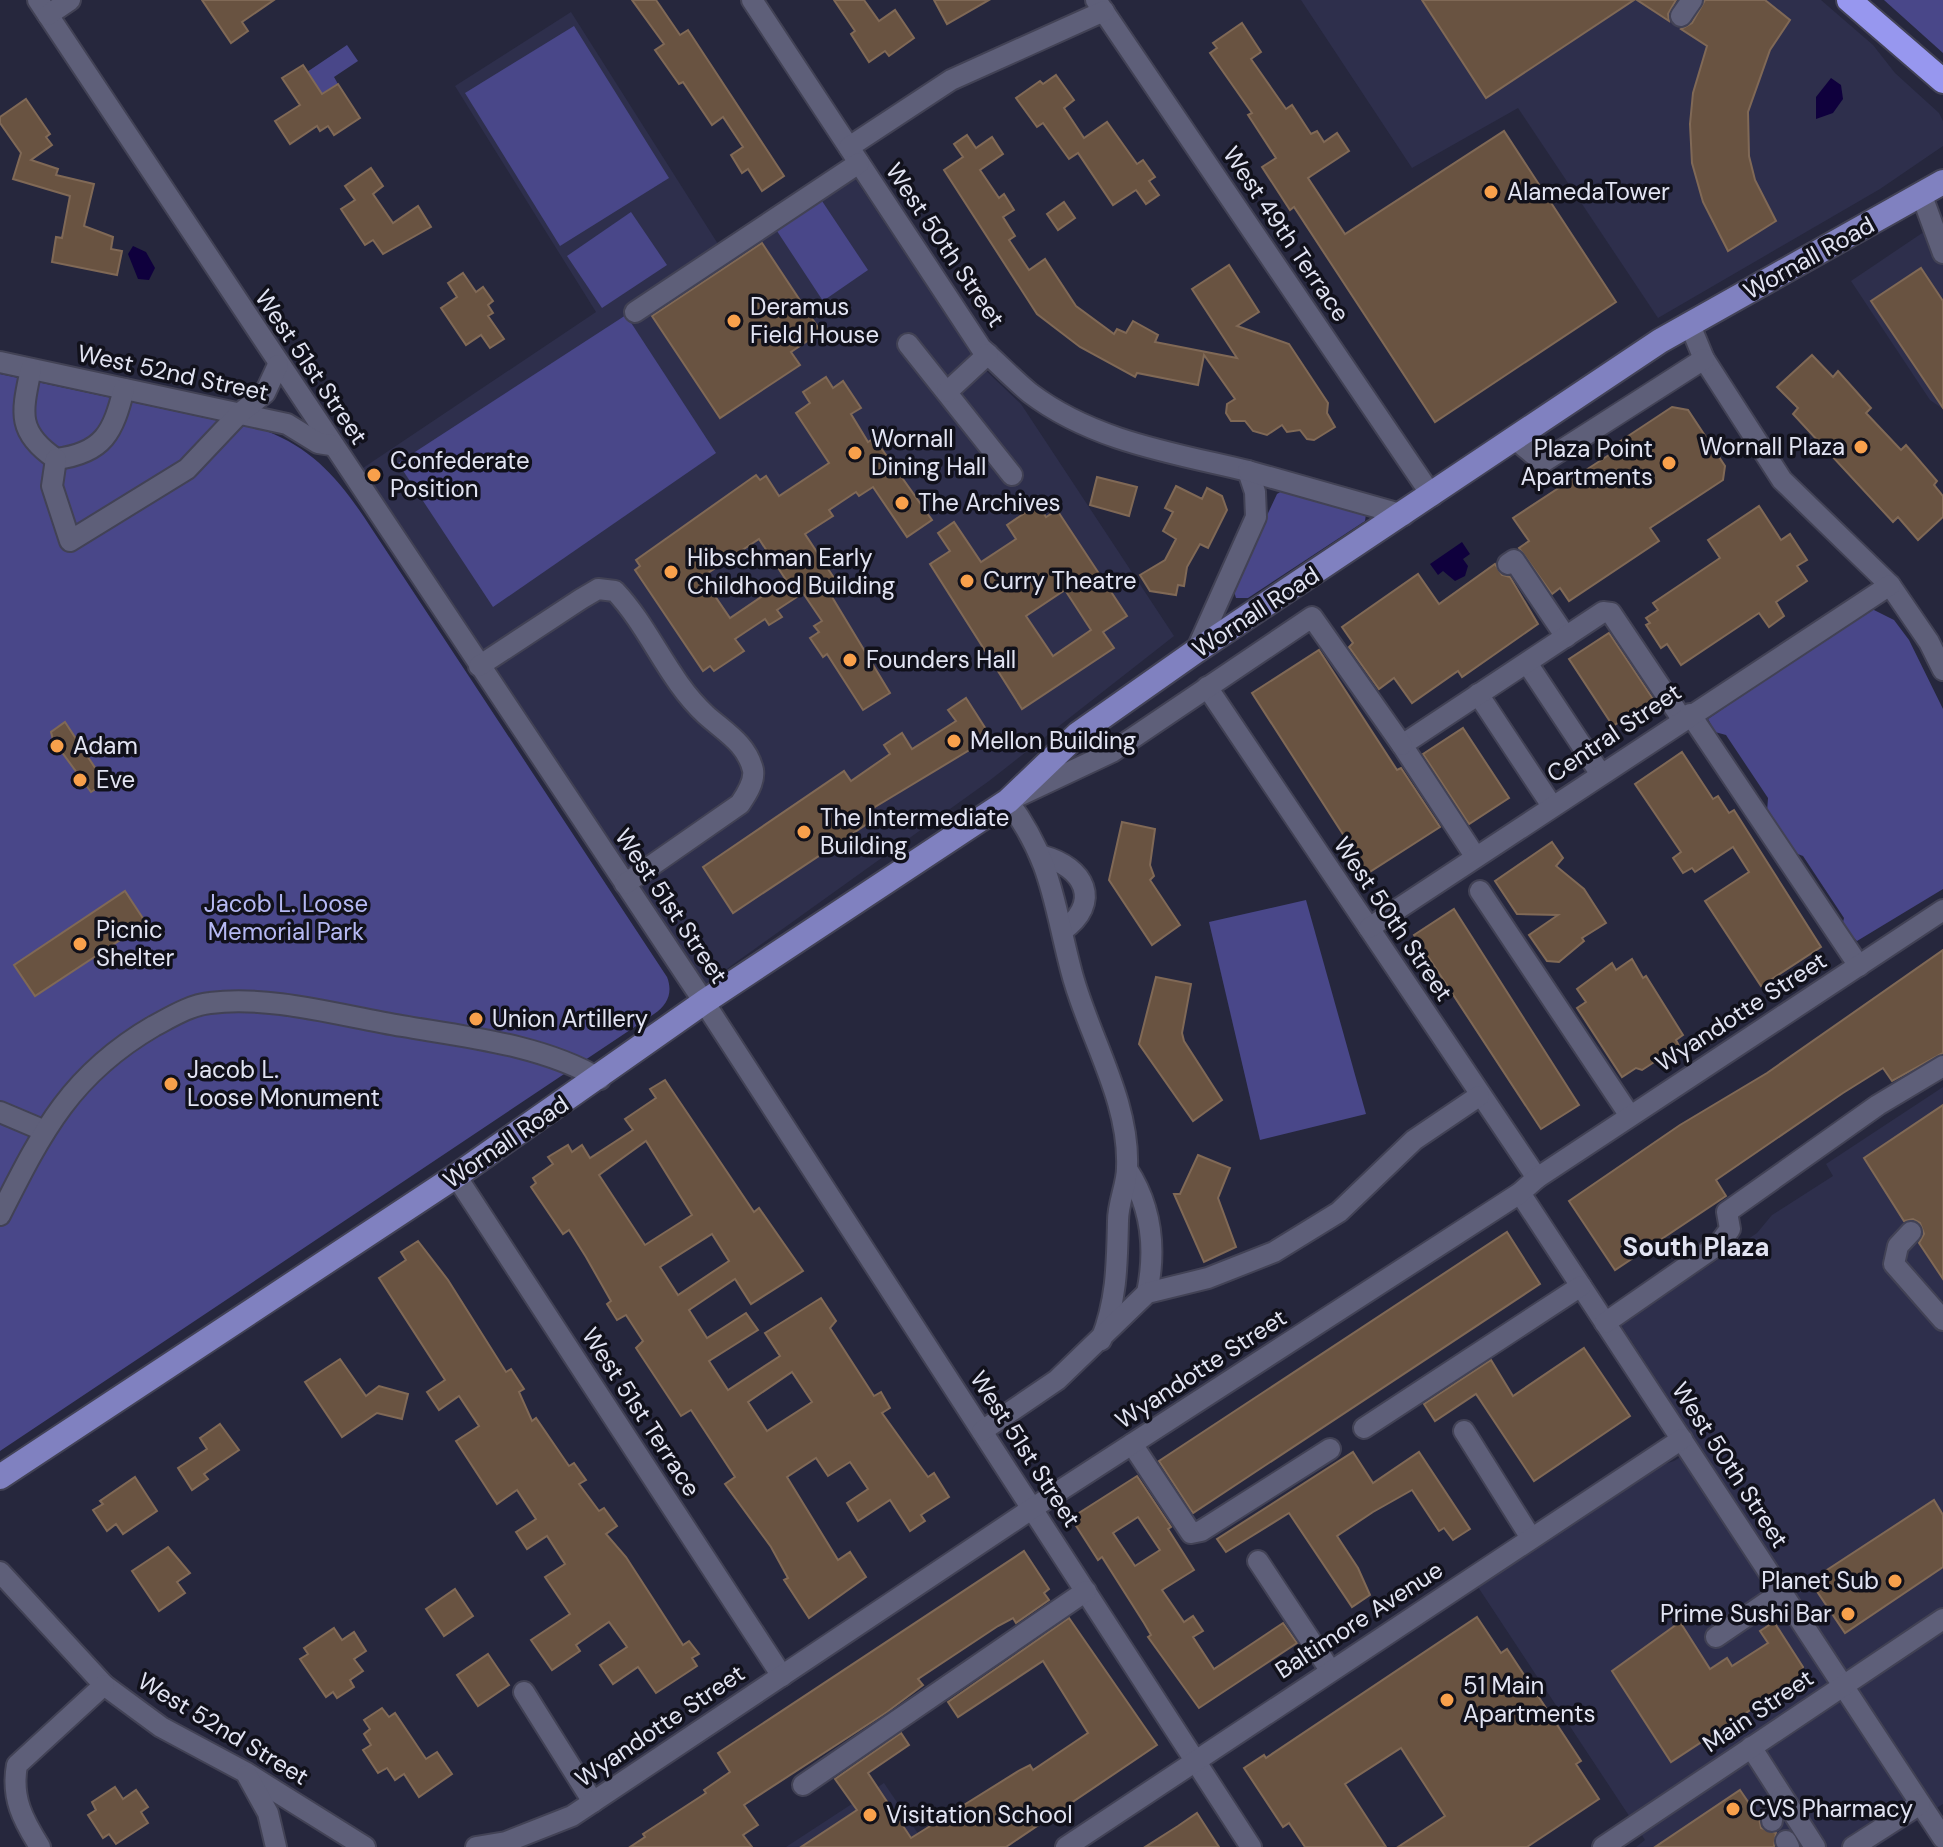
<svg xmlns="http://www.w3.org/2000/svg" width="1943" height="1847" viewBox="0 0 1943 1847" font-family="'DM Sans',sans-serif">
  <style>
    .built { fill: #2e2f4c }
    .green { fill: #494789 }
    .water { fill: #0f003d }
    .building { fill: #695341; stroke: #806956; stroke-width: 2; fill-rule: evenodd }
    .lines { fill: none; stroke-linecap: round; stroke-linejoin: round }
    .minor-casing { stroke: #424255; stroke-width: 24 }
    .major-casing { stroke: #424255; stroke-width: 28 }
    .highway-casing { stroke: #424255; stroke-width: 28 }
    .minor { stroke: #5e5f79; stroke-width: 20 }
    .major { stroke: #8081c0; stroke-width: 24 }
    .highway { stroke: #9797ef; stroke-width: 24 }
    .poi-dot { fill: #f8a04b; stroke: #11111b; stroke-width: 3 }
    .labels { text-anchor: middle; stroke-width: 7; stroke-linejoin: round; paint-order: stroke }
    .poi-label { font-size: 24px; fill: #e2e4f3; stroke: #11111b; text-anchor: start }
    .street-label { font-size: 24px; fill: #e2e4f3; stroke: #11111b }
    .park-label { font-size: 24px; fill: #b6b9f3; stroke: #11111b }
    .neighbourhood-label { font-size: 26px; font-weight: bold; fill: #e2e4f3; stroke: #11111b }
  </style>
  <rect width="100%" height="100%" fill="#26273d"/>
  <g class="built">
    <path d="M1301,0H1821L1873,45L1895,73L1939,113L1943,121V146L1880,189L1658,318L1518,108L1412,168Z"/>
    <path d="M571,12L718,244L844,162L978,363L1021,404L1174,636L989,781L703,986L360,470L596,312L455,86Z"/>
    <path d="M1943,219V409L1930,400L1851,281Z"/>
    <path d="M1943,1087V1804L1876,1847H1636L1645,1840L1478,1587L1659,1466L1674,1461L1699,1445L1621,1325L1757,1233L1772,1215L1833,1176L1826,1164Z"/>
    <path d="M884,1783L927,1847H786Z"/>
  </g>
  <g class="green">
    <path d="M1884,0H1943V53Z"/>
    <path d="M574,26L669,178L560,246L465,93Z"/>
    <path d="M347,45L358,61L334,77L338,84L322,94L307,72Z"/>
    <path d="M820,198L868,270L823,301L775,228Z"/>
    <path d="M631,212L667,265L602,308L567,256Z"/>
    <path d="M626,315L716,453L493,607L398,463Z"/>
    <path d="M0,374L266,431C311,448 337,477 364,517L667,977C673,992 668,1005 654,1014L0,1451Z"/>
    <path d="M1285,489L1366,514L1365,521L1248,598H1236L1233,588L1277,494Z"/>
    <path d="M1870,608L1894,620L1909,640L1943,709V889L1857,941L1842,926L1844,918L1803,856L1795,853L1767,812L1768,798L1726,735L1715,732L1708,719Z"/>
    <path d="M1306,900L1366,1114L1260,1140L1209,922Z"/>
  </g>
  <g class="water">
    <path d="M1831,78L1841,85L1843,99L1833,113L1816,119V97Z"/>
    <path d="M133,246L146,252L155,268L149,280L138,279L128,254Z"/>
    <path d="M1462,542L1470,554L1463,559L1468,566L1465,576L1455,581L1443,571L1438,575L1430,564Z"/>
  </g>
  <g class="building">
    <path d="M202,0H274L242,22L248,31L231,43Z"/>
    <path d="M632,0H656L680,35L688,30L784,176L762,191L748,169L742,173L731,155L743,147L723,117L712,125L683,82L679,84L655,50L664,44Z"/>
    <path d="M834,0H864L879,21L895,10L914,38L889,56L885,51L869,62L851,34L855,31Z"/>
    <path d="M934,0H989L947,24Z"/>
    <path d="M1422,0H1634L1486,98Z"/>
    <path d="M1637,0H1676L1668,14L1669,21Z"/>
    <path d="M1705,0H1765L1790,20L1770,50L1748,112L1749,156L1755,180L1776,221L1728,251L1703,202L1692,163L1690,124L1693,93L1707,46L1681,29L1692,23Z"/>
    <path d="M1242,23L1261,52L1251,59L1286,109L1292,105L1311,134L1317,131L1324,142L1337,133L1349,151L1308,178L1345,234L1504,131L1616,302L1435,422L1294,207L1290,210L1262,167L1276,158L1248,115L1252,113L1210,53L1217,48L1213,43Z"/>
    <path d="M303,65L322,94L338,84L360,118L334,135L328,126L320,131L317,126L290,144L275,121L300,105L282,78Z"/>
    <path d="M1056,75L1074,100L1064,108L1084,138L1107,122L1137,164L1143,160L1155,177L1149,181L1159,195L1146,204L1136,190L1113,205L1078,153L1069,159L1043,123L1037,127L1016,98L1040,81L1043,84Z"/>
    <path d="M26,99L50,134L46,137L52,145L31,160L58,169L56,175L94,184L84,226L113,237L111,249L122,251L117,275L52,262L56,237L62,238L70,196L13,179L21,153L0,123V117Z"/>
    <path d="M967,135L976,148L992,137L1003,154L980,170L999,198L1004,194L1014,210L1003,217L1015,236L1009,240L1029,270L1045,259L1076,306L1114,334L1117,329L1126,333L1133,321L1158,335L1155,342L1237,358L1192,289L1229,265L1259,312L1237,326L1289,344L1328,403L1327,413L1335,427L1314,440L1307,439L1300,430L1287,432L1282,425L1267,435L1253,431L1245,421H1231L1226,413L1227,404L1235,399L1204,355L1198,385L1137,373L1135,377L1080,347L1037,314L944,170L963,157L954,144Z"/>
    <path d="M371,168L383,186L373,194L393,223L418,206L431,227L383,254L373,240L365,245L341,209L355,200L345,186Z"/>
    <path d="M1064,202L1075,218L1058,230L1047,214Z"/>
    <path d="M762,243L821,332L791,352L800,365L720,418L652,316Z"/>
    <path d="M1921,268L1943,301V408L1871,301Z"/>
    <path d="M463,273L476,292L483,287L493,301L488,305L493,313L488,316L504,339L490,348L481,335L466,345L441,308L457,297L448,283Z"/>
    <path d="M1812,355L1833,377L1838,371L1871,408L1866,413L1901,450L1906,445L1937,481L1934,485L1943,496V517L1918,540L1898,517L1893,522L1793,414L1798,408L1777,387Z"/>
    <path d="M826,377L833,388L843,381L861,408L851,414L868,442L874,438L932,520L907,537L873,487L859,496L856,492L829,510L833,516L805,534L836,581L826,587L890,693L863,710L827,654L823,657L810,638L819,632L814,626L822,621L803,593L777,610L782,617L769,625L765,619L735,639L744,651L714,671L710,666L703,671L635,570L640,566L636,560L756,475L760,480L766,476L779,496L829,463L796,413L810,403L803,392ZM759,539L786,580L730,618L702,577Z"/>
    <path d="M1672,407L1688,410L1725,466L1723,480L1650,528L1659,541L1569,601L1560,588L1552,594L1519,548L1529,541L1513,518L1615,451L1616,444Z"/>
    <path d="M1097,477L1137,487L1129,516L1090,505Z"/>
    <path d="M1176,486L1202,499L1207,488L1222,496L1227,510L1208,548L1200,544L1187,567L1184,586L1178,585L1176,595L1150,591L1140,575L1165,560L1176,539L1163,531L1173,512L1165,508Z"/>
    <path d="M1038,504L1046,517L1057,510L1127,616L1103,632L1114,648L1022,709L930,564L950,551L938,533L954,522L981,562L1016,539L1007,525ZM1065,590L1091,630L1053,656L1026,616Z"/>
    <path d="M1759,506L1781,540L1790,534L1807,560L1797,566L1807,581L1776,602L1784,616L1769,627L1759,613L1681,665L1667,644L1661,648L1646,625L1650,623L1646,618L1658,610L1653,603L1720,558L1708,540Z"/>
    <path d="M1495,564L1502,575L1510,577L1538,624L1462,677L1458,671L1412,703L1394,678L1379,689L1349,647L1353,643L1342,627L1418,574L1439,604Z"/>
    <path d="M1609,633L1653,699L1613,726L1569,659Z"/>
    <path d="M1319,650L1397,770L1401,768L1440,827L1368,873L1252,693Z"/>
    <path d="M966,698L991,737L870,810L876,818L733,913L703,867L844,771L851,781L890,754L884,745L902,733L912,749L956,721L948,710Z"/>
    <path d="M65,722L105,783L91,792L53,740L51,732Z"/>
    <path d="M1463,728L1509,798L1469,824L1423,754Z"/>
    <path d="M1682,752L1713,799L1718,796L1729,813L1734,810L1821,947L1761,986L1705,901L1749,872L1733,847L1695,872L1692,868L1683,873L1673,858L1681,852L1635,784Z"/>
    <path d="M1122,822L1155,829L1150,865L1154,876L1150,880L1180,925L1152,945L1109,880Z"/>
    <path d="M1552,842L1563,858L1556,866L1584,889L1606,923L1582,938L1584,941L1559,962L1547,961L1529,935L1558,915L1517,914L1495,881Z"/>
    <path d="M125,891L146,923L35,996L14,965Z"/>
    <path d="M1454,909L1579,1105L1541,1129L1414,935Z"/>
    <path d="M1943,950V1053L1892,1081L1883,1068L1843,1093L1716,1180L1726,1196L1615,1270L1569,1201L1680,1125L1767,1073Z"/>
    <path d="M1632,959L1643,978L1646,976L1683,1035L1676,1040L1679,1046L1642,1070L1636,1068L1622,1077L1577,1008L1586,1002L1577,989L1612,963L1616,970Z"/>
    <path d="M1156,977L1191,984L1182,1033L1184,1041L1222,1100L1193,1121L1139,1044Z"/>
    <path d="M665,1080L754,1212L759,1208L803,1271L751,1304L735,1279L689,1310L707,1338L746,1313L758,1330L709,1361L728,1390L780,1356L765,1333L821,1298L836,1321L830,1328L874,1396L881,1392L890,1408L882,1413L928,1477L934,1473L949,1497L921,1515L925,1521L910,1531L890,1500L858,1521L847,1503L868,1489L850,1462L828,1476L816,1458L787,1477L838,1560L850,1552L866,1577L809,1618L784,1580L788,1578L771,1547L725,1484L735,1477L691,1410L681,1416L636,1348L643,1341L626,1315L617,1320L607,1304L611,1301L586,1257L569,1230L563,1234L531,1187L536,1183L533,1178L553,1164L548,1157L568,1145L572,1152L582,1145L590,1158L633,1130L625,1119L656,1098L650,1089ZM646,1141L692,1215L645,1245L599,1175ZM712,1234L729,1261L678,1295L660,1267ZM792,1372L812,1402L767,1431L748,1402Z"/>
    <path d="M1943,1105V1279L1919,1243L1924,1234L1920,1223L1913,1219L1904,1221L1864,1158Z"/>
    <path d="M1198,1155L1230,1168L1218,1198L1236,1247L1204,1262L1174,1194H1180Z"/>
    <path d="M1507,1232L1540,1284L1193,1513L1159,1461Z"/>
    <path d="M418,1241L448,1280L506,1372L511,1369L524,1389L519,1392L532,1421L536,1418L569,1466L574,1463L586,1480L579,1484L599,1511L604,1508L617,1526L606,1534L626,1557L683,1645L689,1641L699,1654L692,1658L697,1666L656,1693L638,1667L613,1684L600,1665L627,1647L609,1622L576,1645L580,1651L552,1670L531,1640L570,1614L545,1577L565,1564L547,1536L527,1549L516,1532L536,1519L517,1490L497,1504L456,1441L479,1426L459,1396L439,1410L427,1392L445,1380L379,1278L406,1260L401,1252Z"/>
    <path d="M1584,1348L1630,1416L1534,1481L1476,1394L1435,1421L1424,1404L1491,1360L1513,1396Z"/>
    <path d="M340,1359L366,1396L379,1386L408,1394L402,1419L377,1413L342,1437L305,1382Z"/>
    <path d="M220,1424L239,1450L204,1474L208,1479L192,1490L178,1468L207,1449L200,1438Z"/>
    <path d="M1353,1452L1373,1483L1419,1452L1470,1529L1453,1540L1444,1528L1439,1531L1412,1490L1373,1512L1337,1536L1358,1568L1370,1595L1352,1607L1289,1513L1226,1552L1217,1539Z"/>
    <path d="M1137,1476L1171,1527L1168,1529L1194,1570L1162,1590L1184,1622L1193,1616L1203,1631L1193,1637L1214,1669L1283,1623L1297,1643L1199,1708L1148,1637L1151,1635L1144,1623L1102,1557L1098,1560L1071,1518ZM1138,1517L1160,1550L1135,1566L1113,1533Z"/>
    <path d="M135,1477L157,1511L123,1534L116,1524L107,1531L93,1510L103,1504L100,1501Z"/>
    <path d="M1934,1500L1943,1515V1567L1845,1633L1810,1581Z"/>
    <path d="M168,1547L190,1573L177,1582L185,1593L159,1611L132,1571Z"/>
    <path d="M1024,1551L1049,1589L1044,1593L1049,1600L1016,1623L1013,1618L998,1626L918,1679L923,1685L887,1712L744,1805L758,1825L743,1835L752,1847H630L645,1837L643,1834L706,1793L704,1790L730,1772L718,1753Z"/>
    <path d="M455,1589L473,1616L444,1636L426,1609Z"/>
    <path d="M1477,1617L1501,1653L1507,1649L1581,1761L1576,1764L1599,1799L1527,1847H1398L1445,1816L1401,1748L1345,1784L1386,1847H1305L1289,1823L1283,1827L1244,1768L1264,1755L1266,1758Z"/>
    <path d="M1069,1618L1157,1745L1006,1847H801L857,1810L835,1779L901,1733L909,1745L868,1773L911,1838L1020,1770L1030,1765L1033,1770L1088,1733L1043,1661L958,1717L948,1702Z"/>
    <path d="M1680,1622L1710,1669L1727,1658L1732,1666L1768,1643L1760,1631L1774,1622L1803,1667L1802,1676L1671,1762L1612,1671Z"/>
    <path d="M334,1628L342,1640L354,1632L366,1651L354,1659L363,1671L350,1680L354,1687L337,1698L333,1692L326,1697L300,1659L308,1654L304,1648Z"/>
    <path d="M488,1654L509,1685L478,1706L457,1675Z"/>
    <path d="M382,1708L389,1717L395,1713L426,1759L437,1752L452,1774L419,1797L404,1774L395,1780L387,1768L378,1773L363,1750L371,1745L364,1734L370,1729L364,1720Z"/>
    <path d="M115,1787L123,1799L136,1790L148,1807L141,1812L148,1823L116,1844L109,1834L103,1838L88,1815L96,1810L92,1802Z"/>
    <path d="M1740,1790L1759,1818L1761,1828L1776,1833L1774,1847H1655Z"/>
    <path d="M1197,1813L1219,1847H1145L1178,1826Z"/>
  </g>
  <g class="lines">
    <defs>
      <g id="minor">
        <path d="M38,0L704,1002L1251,1847"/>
        <path d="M752,0L981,348C997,362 1013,379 1030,393C1093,441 1173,453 1248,471L1255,492L1256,517L1196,651"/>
        <path d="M1096,0L1432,496"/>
        <path d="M48,15L70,0"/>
        <path d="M1681,16L1692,0"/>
        <path d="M849,147L951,80L1104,11"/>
        <path d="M1922,196L1943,253"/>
        <path d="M635,312L859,163"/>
        <path d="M1690,325L1704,359L1782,480L1890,585L1929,642L1943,670"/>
        <path d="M908,344L1012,475"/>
        <path d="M0,362L287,424L318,443L331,445"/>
        <path d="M31,369C22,412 16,432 56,459C104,453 113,432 124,389"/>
        <path d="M947,392L988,354"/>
        <path d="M1516,440L1543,462L1704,359"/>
        <path d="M56,459L52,486L70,541L187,469L239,414L265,393L278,365"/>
        <path d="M1248,471L1404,515"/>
        <path d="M1508,564L1514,560L1566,637"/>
        <path d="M1527,663L1600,773"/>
        <path d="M479,666L581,599L598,589L615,591C650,628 668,680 706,715C725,732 747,744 753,770C755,782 746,795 740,804L625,884"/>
        <path d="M1207,687L1537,1178"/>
        <path d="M1478,694L1552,806"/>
        <path d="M1690,714L1859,966"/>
        <path d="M1043,856C1084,867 1103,902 1062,931"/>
        <path d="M1475,856L1402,745L1603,612L1611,613L1682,719"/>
        <path d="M1480,891L1630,1116"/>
        <path d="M1369,928L1890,585"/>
        <path d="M0,1112L45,1131"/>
        <path d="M1127,1169C1152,1207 1156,1250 1147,1293"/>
        <path d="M456,1176L782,1676"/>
        <path d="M1520,1193L1943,1838"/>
        <path d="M0,1215C42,1132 70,1075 154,1026C171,1017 190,1005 210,1003C271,995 341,1016 402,1026C467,1037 543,1045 600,1079"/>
        <path d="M1911,1232L1898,1246L1894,1264L1943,1320"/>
        <path d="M1605,1323L1719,1244L1730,1229L1727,1212L1878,1105L1943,1066"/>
        <path d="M1101,1340C1117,1300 1117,1263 1118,1221C1118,1202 1127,1185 1127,1168C1130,1099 1087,1034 1071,970C1053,901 1052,861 1008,801L1112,752L1312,617L1402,745"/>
        <path d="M1364,1428L1581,1286"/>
        <path d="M982,1431L1057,1380L1147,1293L1208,1278L1274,1252L1339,1212L1414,1140L1479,1096"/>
        <path d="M1464,1431L1531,1538"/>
        <path d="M1132,1444L1191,1533L1201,1531L1330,1449"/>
        <path d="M1258,1561L1330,1670"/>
        <path d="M0,1572L104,1685L161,1727L245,1772L365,1847"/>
        <path d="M1716,1637L1782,1592"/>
        <path d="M524,1692L593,1802"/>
        <path d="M1751,1747L1815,1847"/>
        <path d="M247,1775L268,1813L276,1847"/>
        <path d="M803,1785L1086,1591"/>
        <path d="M1772,1821V1812L1782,1796"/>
        <path d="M1786,1841L1789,1847"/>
        <path d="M40,1847C23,1820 11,1798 17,1765L104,1685"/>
        <path d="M476,1847L506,1842L572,1816L1033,1508L1520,1193L1537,1178L1943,910"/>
        <path d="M1066,1847L1682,1439"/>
        <path d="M1603,1847L1943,1619"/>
        <path d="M1853,1847L1920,1804"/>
      </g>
      <path id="major" d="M0,1477L456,1176L704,1002L1008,801L1078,734L1196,651L1660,341L1943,182"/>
      <path id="highway" d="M1849,0L1943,81"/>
    </defs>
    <use href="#minor" class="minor-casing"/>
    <use href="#major" class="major-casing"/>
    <use href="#highway" class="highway-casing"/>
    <use href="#minor" class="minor"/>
    <use href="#major" class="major"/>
    <use href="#highway" class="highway"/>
  </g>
  <g class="poi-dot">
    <circle cx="1491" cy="192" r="8"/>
    <circle cx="734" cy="321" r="8"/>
    <circle cx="1861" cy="447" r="8"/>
    <circle cx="855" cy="453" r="8"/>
    <circle cx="1669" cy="463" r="8"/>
    <circle cx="374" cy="475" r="8"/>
    <circle cx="902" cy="503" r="8"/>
    <circle cx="671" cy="572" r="8"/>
    <circle cx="967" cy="581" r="8"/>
    <circle cx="850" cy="660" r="8"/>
    <circle cx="954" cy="741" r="8"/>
    <circle cx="57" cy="746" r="8"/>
    <circle cx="80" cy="780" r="8"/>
    <circle cx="804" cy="832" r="8"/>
    <circle cx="80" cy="944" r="8"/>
    <circle cx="476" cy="1019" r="8"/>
    <circle cx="171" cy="1084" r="8"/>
    <circle cx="1895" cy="1581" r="8"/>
    <circle cx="1848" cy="1614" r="8"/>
    <circle cx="1447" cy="1700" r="8"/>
    <circle cx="1733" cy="1809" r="8"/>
    <circle cx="870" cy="1815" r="8"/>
  </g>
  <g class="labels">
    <g class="poi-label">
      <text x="1507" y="200">AlamedaTower</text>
      <text x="750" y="315">Deramus<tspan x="750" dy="28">Field House</tspan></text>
      <text x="871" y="447">Wornall<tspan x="871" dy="28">Dining Hall</tspan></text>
      <text x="1845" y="455" text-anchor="end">Wornall Plaza</text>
      <text x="1653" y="457" text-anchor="end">Plaza Point<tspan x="1653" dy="28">Apartments</tspan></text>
      <text x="390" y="469">Confederate<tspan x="390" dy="28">Position</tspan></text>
      <text x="918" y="511">The Archives</text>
      <text x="687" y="566">Hibschman Early<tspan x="687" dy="28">Childhood Building</tspan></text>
      <text x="983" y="589">Curry Theatre</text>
      <text x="866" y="668">Founders Hall</text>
      <text x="970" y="749">Mellon Building</text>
      <text x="73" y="754">Adam</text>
      <text x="96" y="788">Eve</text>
      <text x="820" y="826">The Intermediate<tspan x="820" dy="28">Building</tspan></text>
      <text x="96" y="938">Picnic<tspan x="96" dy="28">Shelter</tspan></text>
      <text x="492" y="1027">Union Artillery</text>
      <text x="187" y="1078">Jacob L.<tspan x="187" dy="28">Loose Monument</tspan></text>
      <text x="1879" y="1589" text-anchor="end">Planet Sub</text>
      <text x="1832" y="1622" text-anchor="end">Prime Sushi Bar</text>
      <text x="1463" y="1694">51 Main<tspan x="1463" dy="28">Apartments</tspan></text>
      <text x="1749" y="1817">CVS Pharmacy</text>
      <text x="886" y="1823">Visitation School</text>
    </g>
    <g class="street-label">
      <text transform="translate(1286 234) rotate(56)" y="8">West 49th Terrace</text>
      <text transform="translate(945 245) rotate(56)" y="8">West 50th Street</text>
      <text transform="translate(1809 258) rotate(-29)" y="8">Wornall Road</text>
      <text transform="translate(311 367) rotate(56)" y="8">West 51st Street</text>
      <text transform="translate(173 373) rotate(12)" y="8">West 52nd Street</text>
      <text transform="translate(1256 612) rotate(-33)" y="8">Wornall Road</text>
      <text transform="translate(1614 733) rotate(-34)" y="8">Central Street</text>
      <text transform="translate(671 906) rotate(56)" y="8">West 51st Street</text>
      <text transform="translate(1393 919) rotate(56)" y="8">West 50th Street</text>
      <text transform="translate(1741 1012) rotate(-33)" y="8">Wyandotte Street</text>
      <text transform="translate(506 1142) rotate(-34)" y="8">Wornall Road</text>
      <text transform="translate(1201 1369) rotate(-33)" y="8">Wyandotte Street</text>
      <text transform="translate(641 1412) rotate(57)" y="8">West 51st Terrace</text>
      <text transform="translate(1025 1449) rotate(57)" y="8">West 51st Street</text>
      <text transform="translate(1730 1465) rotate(57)" y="8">West 50th Street</text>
      <text transform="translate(1359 1620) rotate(-33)" y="8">Baltimore Avenue</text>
      <text transform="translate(1758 1711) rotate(-34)" y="8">Main Street</text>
      <text transform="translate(660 1726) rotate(-34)" y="8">Wyandotte Street</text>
      <text transform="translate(223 1729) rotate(31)" y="8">West 52nd Street</text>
    </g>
    <g class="park-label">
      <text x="286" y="912">Jacob L. Loose<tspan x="286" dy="28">Memorial Park</tspan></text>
    </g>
    <g class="neighbourhood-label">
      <text x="1696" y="1256">South Plaza</text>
    </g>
  </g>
</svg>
